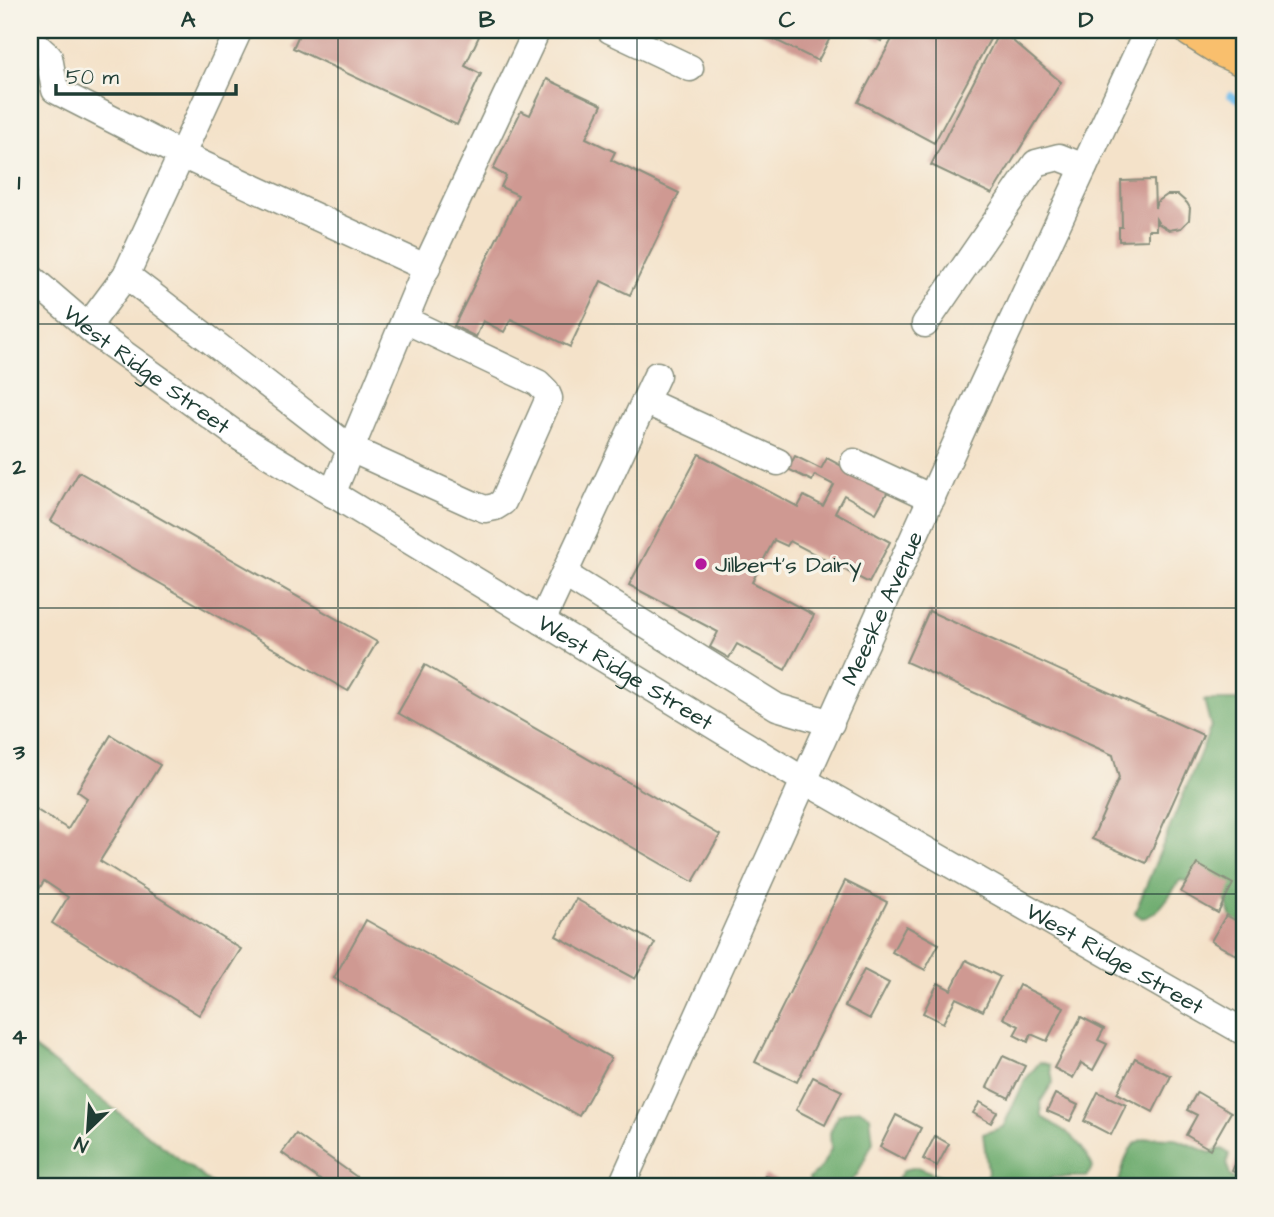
<svg xmlns="http://www.w3.org/2000/svg" width="1274" height="1217" viewBox="0 0 1274 1217" font-family="'Architects Daughter',sans-serif">
  <style>
    .forest { fill: #6cab6d; stroke: #467450; stroke-width: 2 }
    .lines { fill: none; stroke-linecap: round; stroke-linejoin: round }
    .stream { stroke: #72beec; stroke-width: 7 }
    .building { fill: #cf9992 }
    .minor-casing { stroke: #8a907e; stroke-width: 29 }
    .major-casing { stroke: #8a907e; stroke-width: 38 }
    .minor { stroke: #fff; stroke-width: 26 }
    .major { stroke: #f9bf6d; stroke-width: 35 }
    .grid { fill: none; stroke: #1f3d34; stroke-width: 2; stroke-opacity: 0.55 }
    .poi-dot { fill: #b5179e; stroke: #f7f3e8; stroke-width: 2.5 }
    .labels { text-anchor: middle; stroke-width: 7; stroke-linejoin: round; paint-order: stroke }
    .street-label { font-size: 23px; fill: #1f3d34; stroke: #f7f3e8 }
    .poi-label { font-size: 23px; fill: #1f3d34; stroke: #f7f3e8; text-anchor: start }
    .neatline { fill: none; stroke: #1f3d34; stroke-width: 2.5 }
    .grid-label { font-size: 23px; text-anchor: middle; font-weight: bold; fill: #1f3d34 }
  </style>
  <rect width="100%" height="100%" fill="#f7f3e8"/>
  <filter id="ink" filterUnits="userSpaceOnUse"><feTurbulence type="fractalNoise" baseFrequency=".0143" numOctaves="2"/><feDisplacementMap in="SourceGraphic" scale="14" xChannelSelector="R" yChannelSelector="G"/><feConvolveMatrix kernelMatrix="1 2 1 2 8 2 1 2 1" color-interpolation-filters="sRGB"/></filter>
  <filter id="wash" filterUnits="userSpaceOnUse"><feTurbulence type="fractalNoise" baseFrequency=".00686" numOctaves="4" result="noise"/><feDisplacementMap in="SourceGraphic" scale="28" xChannelSelector="R" yChannelSelector="G"/><feGaussianBlur stdDeviation="1.57" result="paint"/><feColorMatrix in="noise" values="0 0 0 0 0 0 0 0 0 0 0 0 0 0 0 0 0 1.4 0 .05"/><feComposite in="paint" operator="in"/></filter>
  <g filter="url(#wash)">
    <rect width="100%" height="100%" fill="#f4e2c9"/>
    <g class="forest">
      <path d="M1204,700H1236L1244,704V960L1236,929L1225,899L1198,884L1180,880C1171,893 1159,916 1142,918L1135,913L1211,727Z"/>
      <path d="M30,1045L216,1187H30Z"/>
      <path d="M1040,1062L1050,1065L1053,1082L1041,1101L1042,1117C1068,1132 1080,1139 1093,1167L1086,1177H1053L1039,1187H892L904,1170L917,1167L969,1187L982,1186L988,1172L983,1134L1003,1127L1025,1080Z"/>
      <path d="M859,1109L870,1116L873,1142L858,1173L847,1187H809V1179L822,1166L831,1149L830,1133L838,1115Z"/>
      <path d="M1174,1138L1210,1153L1216,1150L1223,1149L1229,1154L1227,1163L1230,1176L1244,1184V1187H1117C1124,1171 1124,1143 1145,1139C1153,1136 1165,1138 1174,1138Z"/>
    </g>
    <g class="lines">
      <path class="stream" d="M1230,95L1244,103"/>
    </g>
    <g id="blocks">
      <g class="building">
        <path d="M301,30H482L465,66L481,74L457,125L293,48Z"/>
        <path d="M755,30H834L818,61Z"/>
        <path d="M860,30H886L881,41Z"/>
        <path d="M897,30H995L934,143L858,102Z"/>
        <path d="M1000,30L1061,82L992,194L931,165Z"/>
        <path d="M547,79L602,105L586,138L615,152L611,160L679,193L630,295L601,281L570,347L511,319L504,332L483,321L476,337L454,326L518,195L501,187L506,176L493,169L521,111L530,115Z"/>
        <path d="M1154,180L1155,208L1157,202L1167,195H1178L1187,203L1190,208L1189,220L1181,228L1169,230L1159,224L1156,219V230H1148V240L1119,241V227H1122L1121,181Z"/>
        <path d="M699,454L798,507L804,496L823,506L834,485L815,475L812,481L788,469L795,456L821,469L827,458L888,491L876,513L844,495L835,512L890,542L869,583L790,541L787,546L774,540L752,582L814,615L785,670L737,644L729,658L710,647L718,632L629,585Z"/>
        <path d="M79,472L377,642L348,691L51,521Z"/>
        <path d="M929,611L1203,735L1146,863L1092,839L1119,778L1113,755L906,662Z"/>
        <path d="M425,665L720,835L693,882L398,713Z"/>
        <path d="M111,735L160,765L100,861L241,949L199,1015L52,923L68,897L44,881L36,894L30,890V806L68,829L87,798L77,791Z"/>
        <path d="M1197,864L1233,884L1218,913L1181,892Z"/>
        <path d="M845,881L887,902L797,1082L755,1062Z"/>
        <path d="M576,899L655,943L635,979L556,936Z"/>
        <path d="M1226,915L1244,925V941L1236,955L1211,941Z"/>
        <path d="M366,920L611,1058L579,1116L334,978Z"/>
        <path d="M906,926L939,944L925,970L892,952Z"/>
        <path d="M966,960L1000,977L983,1011L956,998L943,1023L923,1013L938,983L951,990Z"/>
        <path d="M864,970L889,983L870,1019L845,1006Z"/>
        <path d="M1019,985L1064,1007L1047,1041L1031,1034L1028,1042L1014,1035L1019,1026L1003,1018Z"/>
        <path d="M1081,1017L1104,1029L1098,1040L1107,1044L1093,1070L1081,1063L1073,1078L1054,1068Z"/>
        <path d="M1003,1056L1025,1066L1009,1098L987,1087Z"/>
        <path d="M1135,1058L1171,1076L1153,1112L1117,1093Z"/>
        <path d="M813,1077L842,1091L825,1125L796,1110Z"/>
        <path d="M1098,1092L1126,1105L1111,1135L1084,1121Z"/>
        <path d="M1197,1092L1231,1112L1210,1149L1186,1135L1197,1115L1187,1110Z"/>
        <path d="M1055,1094L1078,1105L1070,1121L1047,1111Z"/>
        <path d="M980,1102L997,1112L991,1123L973,1113Z"/>
        <path d="M896,1115L921,1128L905,1160L880,1147Z"/>
        <path d="M296,1134L371,1187H330L282,1153Z"/>
        <path d="M935,1136L949,1144L937,1166L923,1159Z"/>
        <path d="M1244,1144V1177L1232,1171Z"/>
        <path d="M765,1175L791,1187H758Z"/>
      </g>
    </g>
  </g>
  <g filter="url(#ink)">
    <use href="#blocks" fill-opacity="0" stroke="#8a907e" stroke-width="2"/>
    <g class="lines">
      <defs>
        <g id="minor">
          <path d="M610,30L690,68"/>
          <path d="M30,40L49,57L55,90L182,155L427,268"/>
          <path d="M126,275L351,449L472,504L485,509L495,507L503,502L549,398L546,391L538,383L405,320"/>
          <path id="s1" d="M30,277L95,333L241,438L805,781L1244,1032"/>
          <path d="M925,324L1036,163L1059,157L1084,167"/>
          <path d="M88,326L126,275L239,30"/>
          <path d="M645,401L778,462"/>
          <path d="M854,462L932,498"/>
          <path d="M332,494L431,256L537,30"/>
          <path d="M564,574L777,707L831,723"/>
          <path d="M542,621L657,375"/>
          <path id="s2" d="M621,1187L975,401L1148,30"/>
        </g>
        <path id="major" d="M1192,30L1224,50L1244,59"/>
      </defs>
      <use href="#minor" class="minor-casing"/>
      <use href="#major" class="major-casing"/>
      <use href="#minor" class="minor"/>
      <use href="#major" class="major"/>
    </g>
  </g>
  <path class="grid" d="M338,30V1187M637,30V1187M936,30V1187M30,324H1244M30,608H1244M30,894H1244"/>
  <circle class="poi-dot" cx="701" cy="564" r="7"/>
  <g class="labels">
    <g class="street-label">
      <text dy="8" stroke="none"><textPath href="#s1" startOffset="149">West Ridge Street</textPath></text>
      <text dy="8" stroke="none"><textPath href="#s2" startOffset="635">Meeske Avenue</textPath></text>
      <text dy="8" stroke="none"><textPath href="#s1" startOffset="716">West Ridge Street</textPath></text>
      <text dy="8" stroke="none"><textPath href="#s1" startOffset="1283">West Ridge Street</textPath></text>
    </g>
    <g class="poi-label">
      <text x="715" y="572">Jilbert's Dairy</text>
    </g>
  </g>
  <rect width="1274" height="1217" fill="none" stroke="#f7f3e8" stroke-width="77"/>
  <g transform="translate(88 1130) rotate(205)" stroke="#f7f3e8" stroke-width="5" paint-order="stroke">
  <path d="M0-5L12 26L0 18L-12 26Z" fill="#1f3d34"/>
  <text y="-10" font-size="19" font-weight="bold" text-anchor="middle" fill="#1f3d34">N</text>
  </g>
  <path d="M56 84v10h180v-10" fill="none" stroke="#1f3d34" stroke-width="3.5"/>
  <text x="66" y="84" font-size="21" fill="#1f3d34" stroke="#f7f3e8" stroke-width="5" paint-order="stroke">50 m</text>
  <rect x="38" y="38" width="1198" height="1140" class="neatline"/>
  <g class="grid-label">
    <text x="188" y="27">A</text>
    <text x="487" y="27">B</text>
    <text x="787" y="27">C</text>
    <text x="1086" y="27">D</text>
    <text x="19" y="189">1</text>
    <text x="19" y="474">2</text>
    <text x="19" y="759">3</text>
    <text x="19" y="1044">4</text>
  </g>
</svg>
